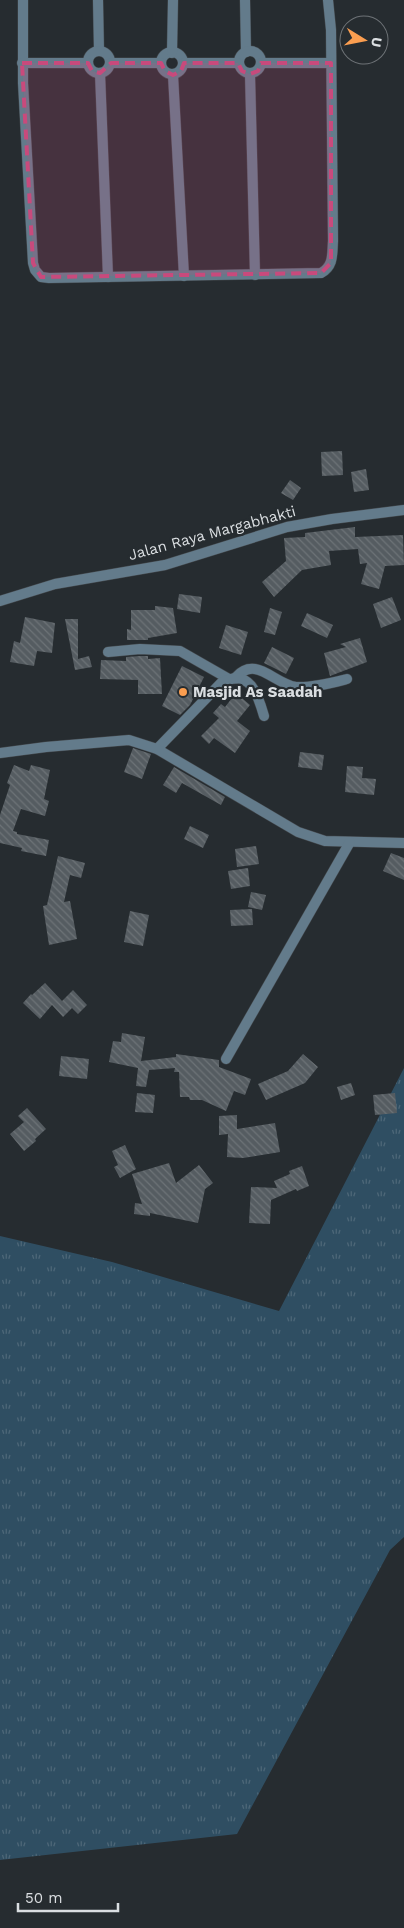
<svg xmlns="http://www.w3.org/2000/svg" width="404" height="1928" viewBox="0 0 404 1928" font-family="'Work Sans',sans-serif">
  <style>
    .grass { fill: url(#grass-tufts) }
    .building { fill: url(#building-back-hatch) }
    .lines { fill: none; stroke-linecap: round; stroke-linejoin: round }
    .minor-casing { stroke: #43484c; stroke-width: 11 }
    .minor { stroke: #637b8b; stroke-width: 10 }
    .marked { fill: #c84a7c; fill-opacity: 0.2; stroke: #c84a7c; stroke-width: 4; stroke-dasharray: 10 6; stroke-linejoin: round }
    .poi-dot { fill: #fb9e50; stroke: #262c30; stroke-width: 2 }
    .labels { text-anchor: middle; stroke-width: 4.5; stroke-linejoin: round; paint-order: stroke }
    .street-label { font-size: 15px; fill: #dadee1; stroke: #262c30 }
    .poi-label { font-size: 15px; font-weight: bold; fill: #dadee1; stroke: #262c30; text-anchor: start }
  </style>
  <defs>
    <pattern id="grass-tufts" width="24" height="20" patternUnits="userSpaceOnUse" patternTransform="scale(1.25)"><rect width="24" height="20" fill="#2f4e62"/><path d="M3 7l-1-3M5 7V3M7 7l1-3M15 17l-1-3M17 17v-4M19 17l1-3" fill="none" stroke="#4d6778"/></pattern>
    <pattern id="building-back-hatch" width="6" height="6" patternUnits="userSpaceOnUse" patternTransform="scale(1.25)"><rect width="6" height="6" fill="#555c61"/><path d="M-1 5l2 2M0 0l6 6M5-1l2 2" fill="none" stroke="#6d7377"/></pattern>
  </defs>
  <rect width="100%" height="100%" fill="#262c30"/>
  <path class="grass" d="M404,1068V1537L390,1550L237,1834L0,1860V1236L112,1262L279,1311Z"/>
  <g class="building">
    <path d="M342,451L343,475L322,476L321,452Z"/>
    <path d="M366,469L369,490L354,492L351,472Z"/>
    <path d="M290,480L301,488L293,500L281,493Z"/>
    <path d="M355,527V537L403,535L404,565L385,566L379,589L361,584L367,563L360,564L358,549L329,551L331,565L302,570L274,597L262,582L286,561L284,538L305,537V533Z"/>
    <path d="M179,594L202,597L200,613L177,609Z"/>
    <path d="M392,597L401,620L381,628L373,604Z"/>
    <path d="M155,606L173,608L177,633L148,638V640H127V629L131,630V610H155Z"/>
    <path d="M270,608L282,612L275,635L264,632Z"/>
    <path d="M307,613L333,625L327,638L301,626Z"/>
    <path d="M25,617L55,623L52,653L37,651L34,666L10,662L14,641L20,643Z"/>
    <path d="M65,619H78V659L89,656L92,667L75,670Z"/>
    <path d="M226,625L248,632L241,655L219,648Z"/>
    <path d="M360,638L367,662L330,676L324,653L346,647L340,644Z"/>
    <path d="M272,647L294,658L286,674L264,663Z"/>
    <path d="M140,656H148V659L160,658L162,694H138V680L100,679L101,660L126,661V657Z"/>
    <path d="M182,666L204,677L190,705L180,715L162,706Z"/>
    <path d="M236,693L250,705L237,721L250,731L235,753L214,738L209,744L201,736L219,718L213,713L221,704L225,707Z"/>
    <path d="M133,748L151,754L142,779L124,772Z"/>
    <path d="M300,752L324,755L322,770L298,767Z"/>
    <path d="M14,765L29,771L31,765L50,770L44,799L49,801L45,816L21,809L13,831L17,832V834L49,840L46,856L21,851L22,848L0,843V815L10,785L7,783Z"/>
    <path d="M347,766L363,767L362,778L376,779L374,795L345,792Z"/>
    <path d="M174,767L225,797L221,805L182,783L176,793L163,785Z"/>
    <path d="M190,826L209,835L203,848L184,839Z"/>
    <path d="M256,846L259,864L237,867L235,849Z"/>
    <path d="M391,853L404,858V880L383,871Z"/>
    <path d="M58,856L85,863L81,878L70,875L64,902L70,901L77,939L49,945L43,906L47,905Z"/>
    <path d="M248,868L250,886L231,889L228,871Z"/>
    <path d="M251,892L266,895L262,910L248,907Z"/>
    <path d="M252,909L253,925L231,926L230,910Z"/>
    <path d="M130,911L149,915L143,946L124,942Z"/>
    <path d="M45,983L62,1001L73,990L87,1005L78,1014L72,1008L63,1017L52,1005L40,1019L23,1003L31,994L32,995Z"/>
    <path d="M122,1033L145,1037L141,1061L176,1057V1054L219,1060V1067L251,1079L245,1095L234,1091L226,1111L202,1100H190L189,1097H180L179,1072H174L175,1068L149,1070L146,1087L136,1086L138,1068L109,1062L113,1041L121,1042Z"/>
    <path d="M303,1054L318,1067L305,1083L266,1100L258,1084L288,1071Z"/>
    <path d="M61,1056L89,1059L87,1079L59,1076Z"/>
    <path d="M351,1083L355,1095L341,1100L337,1087Z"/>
    <path d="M137,1093L155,1095L153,1113L135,1112Z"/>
    <path d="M395,1093L397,1113L375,1115L373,1095Z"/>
    <path d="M27,1108L46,1129L35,1139L36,1141L24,1151L10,1134L24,1122L18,1116Z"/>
    <path d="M237,1115V1129L275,1123L280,1152L243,1158L227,1157L228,1134L219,1135V1116Z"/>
    <path d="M125,1145L136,1169L120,1178L114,1167L118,1165L112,1151Z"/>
    <path d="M169,1163L176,1183L199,1165L213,1183L205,1189L198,1223L150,1213V1216L134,1214L135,1203L142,1204L132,1174Z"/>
    <path d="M302,1166L309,1186L297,1191L296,1189L271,1200L270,1224L249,1223L251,1187L277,1188L274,1181L290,1174L289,1171Z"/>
  </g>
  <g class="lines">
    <defs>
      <g id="minor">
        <path d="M23,0V83L33,263L35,270L41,277L49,278L321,273C334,266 332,254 333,241L331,30L328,0"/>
        <path d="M98,0L99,51"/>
        <path d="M245,0L246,52"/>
        <circle cx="99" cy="62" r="11"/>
        <circle cx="250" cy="62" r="11"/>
        <circle cx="172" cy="63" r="11"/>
        <path d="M172,53L173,0"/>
        <path d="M22,63H88"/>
        <path d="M111,63H161"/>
        <path d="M184,63H238"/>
        <path d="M261,63H331"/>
        <path d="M100,73L108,277"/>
        <path d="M250,74L255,275"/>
        <path d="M173,75L184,276"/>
        <path d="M0,601L55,584L165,565L287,527L332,519L404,510"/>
        <path d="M108,652L140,649L180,651L229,679"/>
        <path d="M236,677C256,655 274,684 296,687C312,688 331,683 347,679"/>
        <path d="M157,749L221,683C250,667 258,695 264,716"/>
        <path d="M0,753L46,747L129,740L157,749L298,832L325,841L404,843"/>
        <path d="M226,1059L350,842"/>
      </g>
    </defs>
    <use href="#minor" class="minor-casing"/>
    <use href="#minor" class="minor"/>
  </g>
  <path class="marked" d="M22,63H88L92,71L100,73L111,63H161L165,71L173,75L181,71L184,63H238L242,71L250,74L258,71L261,63H331V263L321,273L41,277L33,263Z"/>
  <circle class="poi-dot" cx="183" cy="692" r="5"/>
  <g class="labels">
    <g class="street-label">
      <text transform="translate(212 533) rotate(-15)" y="5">Jalan Raya Margabhakti</text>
    </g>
    <g class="poi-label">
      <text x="193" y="697">Masjid As Saadah</text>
    </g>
  </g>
  <g transform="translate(364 40) rotate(100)"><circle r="24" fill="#262c30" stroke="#6e7377"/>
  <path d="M0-4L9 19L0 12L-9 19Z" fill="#fb9e50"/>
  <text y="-8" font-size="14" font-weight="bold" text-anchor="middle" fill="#dadee1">U</text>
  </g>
  <path d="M18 1903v8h100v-8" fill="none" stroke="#dadee1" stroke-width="2.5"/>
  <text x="25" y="1903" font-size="15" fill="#dadee1" stroke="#262c30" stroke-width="4" paint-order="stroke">50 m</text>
</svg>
